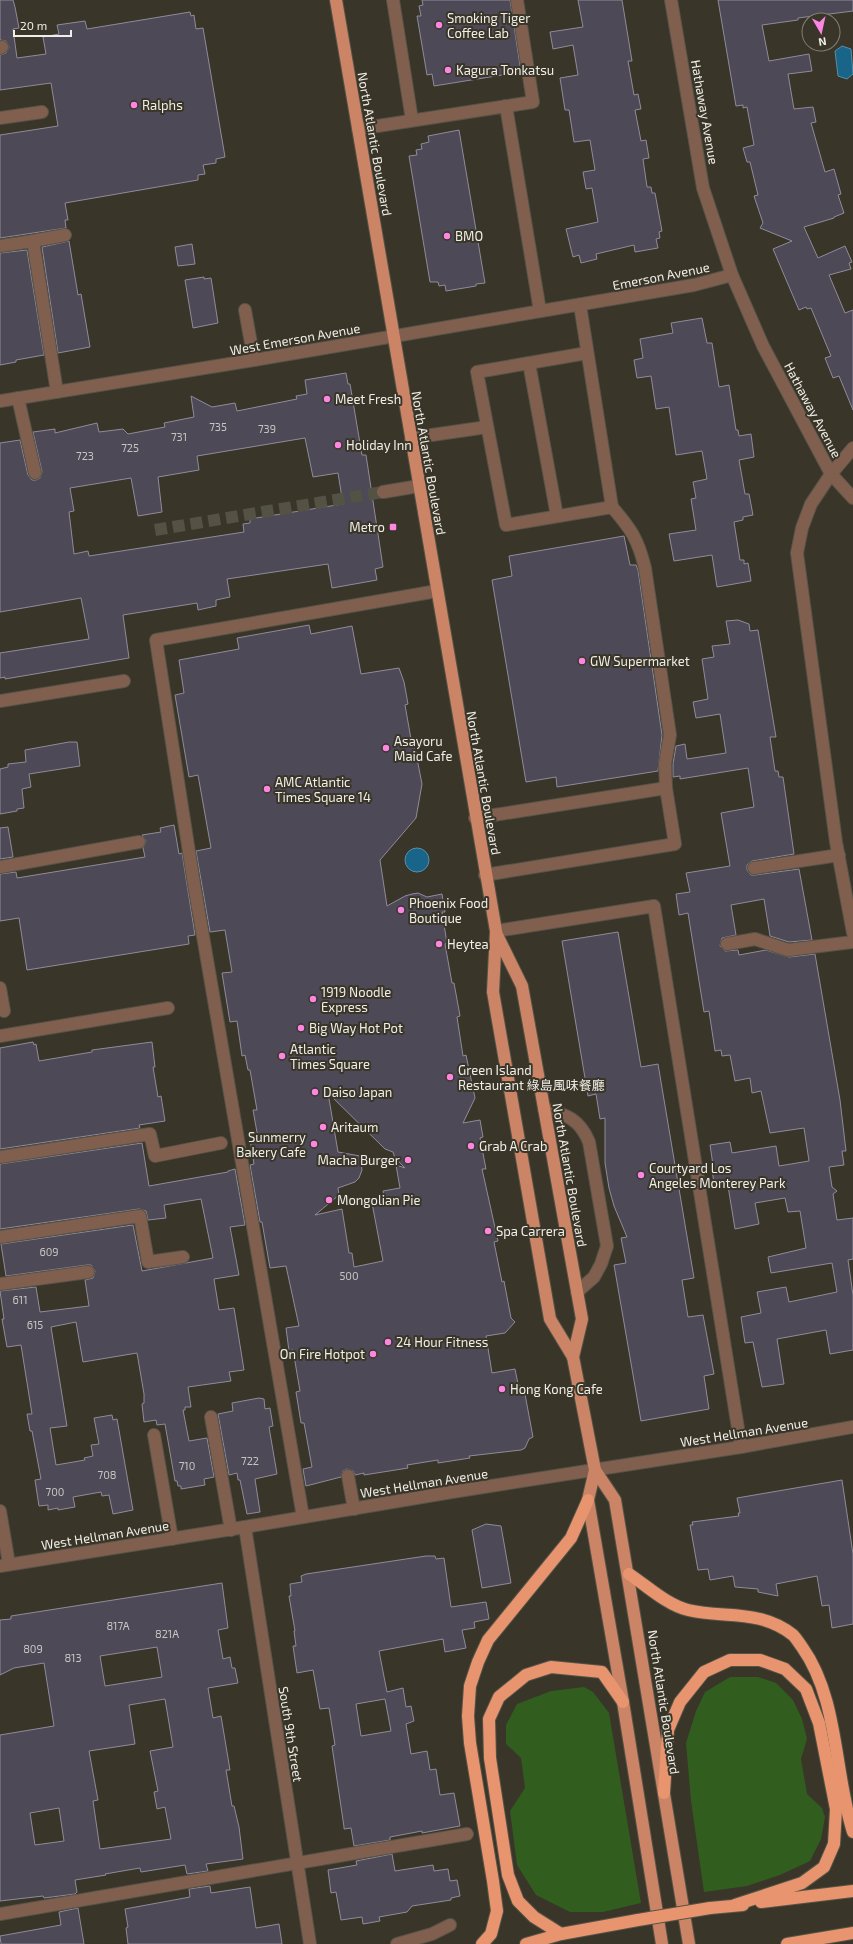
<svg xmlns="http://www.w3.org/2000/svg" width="853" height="1944" viewBox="0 0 853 1944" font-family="'Exo 2','Noto Sans SC',sans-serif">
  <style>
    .green { fill: #315d1e }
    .water { fill: #186589; stroke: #598ea5 }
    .building { fill: #4d4956; stroke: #8f8b9a; fill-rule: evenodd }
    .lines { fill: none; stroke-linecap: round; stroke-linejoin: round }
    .minor-tunnel { stroke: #545145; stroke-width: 12; stroke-dasharray: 12 6; stroke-linecap: butt }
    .minor-casing { stroke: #565347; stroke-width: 14 }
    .major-casing { stroke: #565347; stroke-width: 14 }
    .highway-casing { stroke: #565347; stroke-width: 14 }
    .minor { stroke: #815f4f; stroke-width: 12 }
    .major { stroke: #cb8566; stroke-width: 12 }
    .highway { stroke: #e8946e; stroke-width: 12 }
    .highway-bridge-casing { stroke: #565347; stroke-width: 14; stroke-linecap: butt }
    .highway-bridge { stroke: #e8946e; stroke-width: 12 }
    .poi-dot { fill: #fd86e3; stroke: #393529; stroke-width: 1.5 }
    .labels { text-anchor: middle; stroke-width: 4; stroke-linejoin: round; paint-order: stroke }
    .number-label { font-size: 11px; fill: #c7c5c2 }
    .poi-label { font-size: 13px; fill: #f0eee6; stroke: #393529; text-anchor: start }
    .street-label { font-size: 13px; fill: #f0eee6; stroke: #393529 }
  </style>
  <rect width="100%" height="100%" fill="#393529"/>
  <g class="green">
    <path d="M730,1677H758L776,1683L793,1700L802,1719L807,1739L801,1759L807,1794L822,1808L825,1817L821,1839L810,1861L780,1875L747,1886L704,1892L691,1801L686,1743L696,1711L705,1692Z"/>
    <path d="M584,1687L593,1692L609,1713L641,1903L603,1912H570L536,1895L517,1865L510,1811L525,1788L521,1758L506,1744V1725L517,1704L551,1691Z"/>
  </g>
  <g class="water">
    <path d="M842,46L851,49L853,74L847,79L838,76L835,51Z"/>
    <circle cx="417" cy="860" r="12"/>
  </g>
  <g class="building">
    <path d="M0,0H13L15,7L19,28L13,29L17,58L46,54L43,37L59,34L57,25L85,21L87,29L190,12L191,16L194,15L196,29L203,28L225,157L216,159V163L203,165L205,174L198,175V180L65,203L68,220H65L66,228L0,238V135L58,126L51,83L0,90V55L6,53L9,47L6,41L0,40Z"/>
    <path d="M422,0H510L521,72L434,86L432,74L427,75L417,16H421L419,6L423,5Z"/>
    <path d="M578,0H622L632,61H628L634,95L638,94L641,109L635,110L641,141L646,140L649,158L643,159L647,187H651L652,193H655L662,231L659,232L660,238L656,239L658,248L635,252L634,245L596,254L597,259L581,263L579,255L573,257L566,229L598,222L592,188L586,189L583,172L595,170L590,140L574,142L569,110H565L560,78L578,75L573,45L553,49L550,32L583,27Z"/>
    <path d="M718,0H853V11L798,18V20L762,25L769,61L809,54L812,71L788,74L794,109L813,107L816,122L811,123L825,172L834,169L841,194L838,195L844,213L834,217V218L804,227L818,258L845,246L852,262L849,263L851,269L829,275L845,313L853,310V410L839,376L833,378L825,358L831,356L811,308L807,309L806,307L799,310L773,249L792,241L760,228L763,223L754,196L758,195L750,162H747L743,148L754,145L747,107L743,108V105L736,106Z"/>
    <path d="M459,130L485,283L476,284V286L446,291L445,285L439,286L438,282H430L409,156L417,155L416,150L422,149L421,144L429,142L428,136Z"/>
    <path d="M69,241L78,295L81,294L90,347L58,353L42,247Z"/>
    <path d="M192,244L195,264L178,266L175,247Z"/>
    <path d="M27,250L44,355L16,360V362L0,365V253Z"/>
    <path d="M204,277V279L211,278L218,323L193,328L185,280Z"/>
    <path d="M702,318L707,343H712L719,387L729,385L736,430H738L739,436L751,434L754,457L739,460L745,494H749L753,515L743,517V520L734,522L740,560H744V564L748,563L751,581L717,587L712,555L674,561L669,534L696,530L691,499L696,498L693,482L707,479L702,451L676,455L669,407L656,409L651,376L637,378L634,360L643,358L640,339L673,333L671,323Z"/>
    <path d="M346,373L348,384H350L362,455H366L383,567L375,569L377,580L332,588L328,564L227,579L230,597L216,600V606L198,610L197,603L123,615L129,658L5,679V677L0,678V653L89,639L81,598L0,612V443L20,440L28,475L32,480H36L40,478L42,472L33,432L55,429V433L97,423L99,432L123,429L128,434L165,427L164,423L194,417L191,396L212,407L235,403L237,411L297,399L296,396L307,394L305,380ZM305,438L313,477L338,473L343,504L250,519V523L243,524L244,532L89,556L88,551L74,554L69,512L74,511L70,488L131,478L138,516L162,512L158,477L199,470L197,456Z"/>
    <path d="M624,536L630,565H636L638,570L662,735L658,771L557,787L556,777L526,782L492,580L512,576L509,556Z"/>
    <path d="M738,620L749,624L750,631L758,630L776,737H770L775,771H778L779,777H783L794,854L752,861L747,865V870L751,875H755L799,869L812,940L789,942L770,936L764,899L731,905L736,935L722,938L720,946L725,951L738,950L739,955L766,950L789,957L815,954L840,1100L846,1151H842L844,1165L829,1167L832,1187L837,1191L833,1194L837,1220L853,1218V1259L848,1260L853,1295V1350L830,1354L826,1330L777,1339L784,1384L762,1387L753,1342L745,1343L741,1317L761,1313L757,1292L786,1287L789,1302L837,1292L832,1263L771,1273L768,1257L806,1248L800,1211L788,1212L785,1198L755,1203L759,1224L735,1229L728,1186L715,1188L711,1165H713L710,1145L730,1142L732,1153L776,1146L779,1166L809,1161L804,1128L770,1133L761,1091L752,1093L750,1078L735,1081L730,1055L722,1056L721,1050L715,1051L709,1011L704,1012L688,913L679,915L676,894L690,892L686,873L730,866L721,813L754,807L748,768L680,779V776L673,777V764L676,746L685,744L687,759L726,753L720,714L696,718L693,702L708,699L702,659L714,657L712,646L730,644L726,621Z"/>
    <path d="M309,625L311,634L352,626L361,674L399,668L404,682L408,704L405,705L411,739L413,738L422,784L416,818L380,860L387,906L405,896L412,894L418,893L427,897L442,894L445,912H442L447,943L445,944L452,983H454L460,1016L457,1017L463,1056L466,1055L475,1098L463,1123L480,1120L483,1137L480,1138L486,1169H482L498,1241L494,1242L502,1282L504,1281L511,1318L515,1322L505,1333L486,1336L492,1373L515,1369L518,1384L524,1389L533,1437L529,1439L525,1448L521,1450L469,1456L470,1458L438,1463V1460L407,1465L408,1468L364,1475V1473L355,1475L353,1471L347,1469L343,1471L341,1477L306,1486L303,1469L312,1467L304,1423H301L296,1392L300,1391L293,1350L289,1351L286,1328L299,1326L286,1266L270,1268L262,1222H260L250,1165L254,1164L250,1139L258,1138L253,1110H257L250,1070H248L245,1055L242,1056L237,1021L230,1022L222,973L232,972L225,930L210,932L196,851L211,848L198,775L189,777L175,695L184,693L179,660L239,649L237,638ZM328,1093L385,1149L393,1152L395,1158L405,1168L396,1165L400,1188L383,1191L385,1200L372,1203L383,1261L354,1267L352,1253H349L342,1209L315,1215L339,1195L338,1188L355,1182L359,1178L362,1170L360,1156L338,1152Z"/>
    <path d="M69,742H77L80,766L29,774L31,787L22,789L24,808L17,809V811L0,814V769L8,767V764L26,762L25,750Z"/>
    <path d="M174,825L179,854L182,853L195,935L188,936L189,944L27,970L19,918L0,921V874L16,872L17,878L145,857L143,848L146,841L142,835L161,832L160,828Z"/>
    <path d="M8,827L13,857L0,859V828Z"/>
    <path d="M618,932L641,1067L658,1064L694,1278L682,1280L688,1317L703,1315L714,1374L704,1376L709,1409L641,1421L614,1265L626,1263L621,1238L627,1237L614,1206L609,1188L605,1163V1118L600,1119L596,1094L588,1096L562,941Z"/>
    <path d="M33,1042L34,1045L36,1044L39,1061L92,1052V1050L152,1042L155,1067H153L158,1097L161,1096L165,1121L139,1125L140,1128L0,1149V1048Z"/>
    <path d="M142,1143L149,1186L228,1172V1171L235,1169L245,1225L230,1227L239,1275L214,1279L219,1310L234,1308L244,1370L229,1372L231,1381L188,1387L191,1407H185V1410H183L189,1441L207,1438L214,1477L204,1479L205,1485L181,1489V1486H178L177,1481H175L165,1424L157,1425L156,1420L144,1422L142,1404L144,1403V1394L137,1353L83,1362L76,1322L51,1327L67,1426L50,1428L56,1465L85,1460L84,1458L93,1456L91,1445L99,1444L94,1418L112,1415L113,1420L117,1419L133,1510L113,1514L109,1495L102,1496L101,1492L73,1497L75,1507L58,1510V1508L48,1510V1505L39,1506L35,1480L41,1479L32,1431H30L27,1414H32L21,1345L7,1347L2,1319H4L0,1291L36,1287L40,1312L89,1306L85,1280L93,1278L95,1271L91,1265H87L6,1276L1,1244L133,1225L142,1271L213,1258L201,1199L164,1205L166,1218L148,1220L146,1211L139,1209L0,1229V1164Z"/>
    <path d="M259,1398L264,1399L265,1409L270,1408L273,1426L269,1427L270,1433L277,1474L255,1479L260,1512L247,1514L240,1480H238L237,1473L229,1475L218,1414L233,1411L232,1403Z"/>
    <path d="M842,1480L853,1554V1624L832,1628L829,1605L822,1606L817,1576L776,1584L778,1596L758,1592V1589L735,1587L733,1576L710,1580L708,1569L698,1570L690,1525H693L692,1522L739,1516L738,1513H740L737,1498Z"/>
    <path d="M486,1524L501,1526L511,1583L482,1588L472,1530Z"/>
    <path d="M426,1556H435L436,1559L444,1558L451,1607L486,1602L489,1619L474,1622L475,1628L462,1630L466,1648L445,1652L443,1639L379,1651L387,1692L403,1688L406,1707L411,1706L414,1721L406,1724L411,1754L427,1751L430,1770L436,1769L440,1795L454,1793L460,1826L422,1833V1831L390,1837V1840L354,1846L351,1828L344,1829V1827L332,1746L335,1745L329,1708L320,1709L313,1670L297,1673L293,1646H296L294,1631H295L289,1596H291L290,1584L302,1582L301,1576L306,1574ZM385,1699L391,1731L361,1736L356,1704Z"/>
    <path d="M222,1583L228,1628L218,1630L223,1659L230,1657L232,1668H235L238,1683L208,1688L213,1718L221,1716L230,1770H226L232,1806H234L239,1827L243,1859L206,1864L208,1871L187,1874L185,1865L141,1872L140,1868L105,1874L106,1875L75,1880L77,1892L75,1894L44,1898L43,1896L0,1901V1735L54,1726L44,1663L14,1668L0,1675V1620L11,1619V1616ZM157,1647L162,1677L105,1686L100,1656ZM165,1699L173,1747L150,1751L158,1791L154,1792L157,1809L165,1807L171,1839L100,1849L93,1801L98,1800L89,1751L135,1744L129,1705ZM59,1808L64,1841L35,1845L30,1813Z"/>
    <path d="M392,1854L395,1871L433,1865L434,1871L448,1869L450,1881L457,1880L460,1896L451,1898V1900L412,1906L407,1912L379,1917L380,1921L363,1924L362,1917L341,1920L336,1892L331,1893L328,1870L357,1865L356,1861Z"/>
    <path d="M210,1886L211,1893L250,1887L256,1928L279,1924L282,1944H128L126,1928L128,1927L125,1909L190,1897L189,1889Z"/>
    <path d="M78,1908L84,1944H1L0,1936L61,1925L59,1912Z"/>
  </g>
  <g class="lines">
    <path class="minor-tunnel" d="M155,530L383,492"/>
    <defs>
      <g id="minor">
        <path d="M393,0L412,120"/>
        <path d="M671,0L703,188L732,275L763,346L831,474L811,504L802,528L797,553L836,842L853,933"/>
        <path d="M0,48L2,47"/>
        <path d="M506,106L540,311"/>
        <path d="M0,118L42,112"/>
        <path d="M358,129L533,102L517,0"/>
        <path d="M0,246L33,241"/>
        <path d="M580,305L612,507L506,525L477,372L587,353"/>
        <path d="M245,310L254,360"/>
        <path d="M529,363L557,516"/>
        <path d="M57,392L33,241L65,235"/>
        <path d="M18,398L35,473"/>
        <path d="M0,401L254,360L694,285L732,275"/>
        <path d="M411,438L487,427"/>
        <path d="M853,448L831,474L853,498"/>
        <path d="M383,492L419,486"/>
        <path d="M612,507C631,529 638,539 645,568L670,735L665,764L666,788"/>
        <path d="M0,701L124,681"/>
        <path d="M475,818L666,788L675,844L485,875"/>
        <path d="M0,867L139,842"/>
        <path d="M754,868L839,855"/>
        <path d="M496,931L654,906L741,1447"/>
        <path d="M727,944L755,939L788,950L853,942"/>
        <path d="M0,988L4,1011"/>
        <path d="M0,1036L168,1008"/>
        <path d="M544,1109C567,1114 580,1120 589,1142L607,1246L601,1264L594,1277L577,1292"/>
        <path d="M0,1157L150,1134L155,1156L221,1143"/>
        <path d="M0,1237L140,1216L148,1262L183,1257"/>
        <path d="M0,1284L88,1272"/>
        <path d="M211,1417L231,1530"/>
        <path d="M154,1435L172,1539"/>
        <path d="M348,1476L354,1509"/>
        <path d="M0,1511L9,1564"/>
        <path d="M303,1517L194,884L156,640L437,591"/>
        <path d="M245,1527L310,1944"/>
        <path d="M0,1566L245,1527L452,1492L741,1447L853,1427"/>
        <path d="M0,1914L467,1834"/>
        <path d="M397,1944L432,1934L450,1925"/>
      </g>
      <g id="major">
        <path d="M336,0L496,931L493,992L550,1319L573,1357L595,1470L615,1500L689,1944"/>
        <path d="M496,933L522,986L582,1319L573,1357"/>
        <path d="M595,1470L588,1500L623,1702L662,1944"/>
      </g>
      <g id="highway">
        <path d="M629,1574C647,1586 667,1605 688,1610C712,1616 736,1613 760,1619C772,1622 783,1627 793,1635C796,1638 799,1643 802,1647C839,1699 834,1773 853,1832"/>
        <path d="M664,1793L668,1730L680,1702L704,1672L730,1660H760L785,1669L806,1689L819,1723L836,1809L834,1844L824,1867L802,1883L735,1905"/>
        <path d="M761,1902L853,1891"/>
        <path d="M710,1908L743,1905"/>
        <path d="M561,1934L534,1917L518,1901L508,1875L490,1758L489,1719L499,1697L526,1675L551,1667L602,1672L623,1702"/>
        <path d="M482,1944L491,1934L497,1911L493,1881L470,1743L468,1716L470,1686L478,1662L488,1640L571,1538L588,1500"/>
        <path d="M526,1944L561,1934L638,1920"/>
        <path d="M787,1944L853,1933"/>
      </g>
    </defs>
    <use href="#minor" class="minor-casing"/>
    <use href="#major" class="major-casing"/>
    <use href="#highway" class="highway-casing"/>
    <use href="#minor" class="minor"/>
    <use href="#major" class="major"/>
    <use href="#highway" class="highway"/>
    <defs>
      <path id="highway-bridge" d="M638,1920L710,1908"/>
    </defs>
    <use href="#highway-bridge" class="highway-bridge-casing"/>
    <use href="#highway-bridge" class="highway-bridge"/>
  </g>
  <g class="poi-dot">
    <circle cx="439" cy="25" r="4"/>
    <circle cx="448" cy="70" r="4"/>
    <circle cx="134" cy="105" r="4"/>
    <circle cx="447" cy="236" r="4"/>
    <circle cx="327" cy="399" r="4"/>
    <circle cx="338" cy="445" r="4"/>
    <rect x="389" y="523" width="8" height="8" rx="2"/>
    <circle cx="582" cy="661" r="4"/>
    <circle cx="386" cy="748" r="4"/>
    <circle cx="267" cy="789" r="4"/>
    <circle cx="401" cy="910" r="4"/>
    <circle cx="439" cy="944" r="4"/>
    <circle cx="313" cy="999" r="4"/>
    <circle cx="301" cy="1028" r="4"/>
    <circle cx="282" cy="1056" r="4"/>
    <circle cx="450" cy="1077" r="4"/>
    <circle cx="315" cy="1092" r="4"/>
    <circle cx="323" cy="1127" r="4"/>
    <circle cx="314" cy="1144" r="4"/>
    <circle cx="471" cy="1146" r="4"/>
    <circle cx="408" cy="1160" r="4"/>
    <circle cx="641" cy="1175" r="4"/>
    <circle cx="329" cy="1200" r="4"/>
    <circle cx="488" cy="1231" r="4"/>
    <circle cx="388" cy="1342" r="4"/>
    <circle cx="373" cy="1354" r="4"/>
    <circle cx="502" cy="1389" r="4"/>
  </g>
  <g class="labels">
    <g class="number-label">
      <text x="218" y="431">735</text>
      <text x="267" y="433">739</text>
      <text x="179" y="441">731</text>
      <text x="130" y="452">725</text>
      <text x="85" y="460">723</text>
      <text x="49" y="1256">609</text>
      <text x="349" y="1280">500</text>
      <text x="20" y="1304">611</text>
      <text x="35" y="1329">615</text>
      <text x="250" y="1465">722</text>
      <text x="187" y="1470">710</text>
      <text x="107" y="1479">708</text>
      <text x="55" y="1496">700</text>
      <text x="118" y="1630">817A</text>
      <text x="167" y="1638">821A</text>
      <text x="33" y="1653">809</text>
      <text x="73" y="1662">813</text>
    </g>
    <g class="poi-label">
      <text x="447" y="23">Smoking Tiger<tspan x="447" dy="15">Coffee Lab</tspan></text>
      <text x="456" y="75">Kagura Tonkatsu</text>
      <text x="142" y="110">Ralphs</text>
      <text x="455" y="241">BMO</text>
      <text x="335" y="404">Meet Fresh</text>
      <text x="346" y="450">Holiday Inn</text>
      <text x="385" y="532" text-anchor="end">Metro</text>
      <text x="590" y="666">GW Supermarket</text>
      <text x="394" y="746">Asayoru<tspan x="394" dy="15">Maid Cafe</tspan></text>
      <text x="275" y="787">AMC Atlantic<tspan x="275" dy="15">Times Square 14</tspan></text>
      <text x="409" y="908">Phoenix Food<tspan x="409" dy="15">Boutique</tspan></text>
      <text x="447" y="949">Heytea</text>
      <text x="321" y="997">1919 Noodle<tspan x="321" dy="15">Express</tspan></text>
      <text x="309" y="1033">Big Way Hot Pot</text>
      <text x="290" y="1054">Atlantic<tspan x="290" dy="15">Times Square</tspan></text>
      <text x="458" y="1075">Green Island<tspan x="458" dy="15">Restaurant 綠島風味餐廳</tspan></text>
      <text x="323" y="1097">Daiso Japan</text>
      <text x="331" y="1132">Aritaum</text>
      <text x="306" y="1142" text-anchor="end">Sunmerry<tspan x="306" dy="15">Bakery Cafe</tspan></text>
      <text x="479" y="1151">Grab A Crab</text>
      <text x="400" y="1165" text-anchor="end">Macha Burger</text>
      <text x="649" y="1173">Courtyard Los<tspan x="649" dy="15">Angeles Monterey Park</tspan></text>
      <text x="337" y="1205">Mongolian Pie</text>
      <text x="496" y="1236">Spa Carrera</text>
      <text x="396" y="1347">24 Hour Fitness</text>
      <text x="365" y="1359" text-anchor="end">On Fire Hotpot</text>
      <text x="510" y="1394">Hong Kong Cafe</text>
    </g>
    <g class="street-label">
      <text transform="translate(705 112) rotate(80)" y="5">Hathaway Avenue</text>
      <text transform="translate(375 144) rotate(80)" y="5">North Atlantic Boulevard</text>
      <text transform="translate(661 276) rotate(-11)" y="5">Emerson Avenue</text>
      <text transform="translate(295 339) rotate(-10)" y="5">West Emerson Avenue</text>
      <text transform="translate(813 410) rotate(62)" y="5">Hathaway Avenue</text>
      <text transform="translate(429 463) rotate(80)" y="5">North Atlantic Boulevard</text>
      <text transform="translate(484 783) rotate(80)" y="5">North Atlantic Boulevard</text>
      <text transform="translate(570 1175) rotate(80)" y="5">North Atlantic Boulevard</text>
      <text transform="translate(744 1432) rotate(-9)" y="5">West Hellman Avenue</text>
      <text transform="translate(424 1483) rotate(-9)" y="5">West Hellman Avenue</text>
      <text transform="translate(105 1535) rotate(-9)" y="5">West Hellman Avenue</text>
      <text transform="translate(664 1702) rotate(81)" y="5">North Atlantic Boulevard</text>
      <text transform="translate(291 1734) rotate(81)" y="5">South 9th Street</text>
    </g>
  </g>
  <g transform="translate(821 32) rotate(171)"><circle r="19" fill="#393529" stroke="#827f75"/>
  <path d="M0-3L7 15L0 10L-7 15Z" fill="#fd86e3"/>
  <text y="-6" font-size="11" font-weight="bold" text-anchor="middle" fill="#f0eee6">N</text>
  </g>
  <path d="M14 30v6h57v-6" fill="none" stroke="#f0eee6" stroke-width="2"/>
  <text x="20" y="30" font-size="12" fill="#f0eee6" stroke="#393529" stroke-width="3" paint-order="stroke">20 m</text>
</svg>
